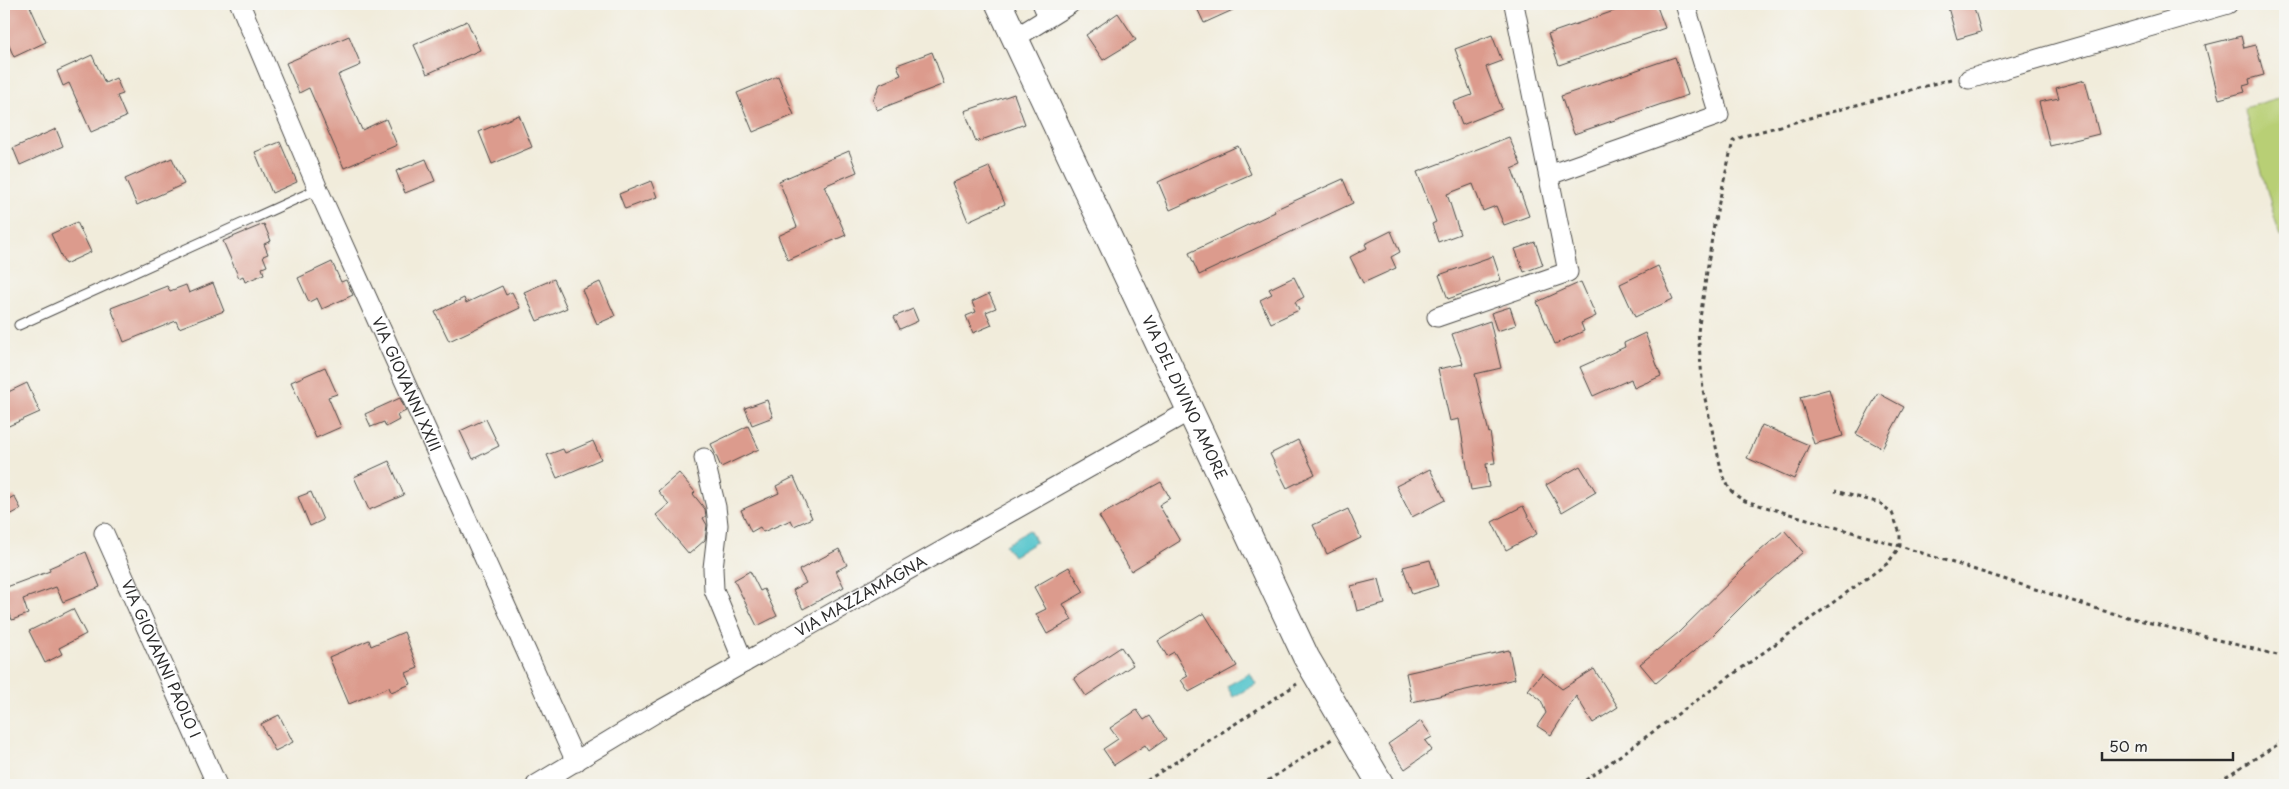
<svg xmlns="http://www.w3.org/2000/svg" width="2289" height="789" viewBox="0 0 2289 789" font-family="'Playpen Sans',sans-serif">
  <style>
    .green { fill: #b8cf74; stroke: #727d50 }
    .water { fill: #59c6cd; stroke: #42787c }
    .building { fill: #dc9b8d }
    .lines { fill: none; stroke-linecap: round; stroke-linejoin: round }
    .lane-casing { stroke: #494845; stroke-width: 11 }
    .street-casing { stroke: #494845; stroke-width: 21 }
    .secondary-casing { stroke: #494845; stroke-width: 28 }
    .path { stroke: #494845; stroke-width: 3; stroke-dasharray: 4 4; stroke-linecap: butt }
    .lane { stroke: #fff; stroke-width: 9 }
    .street { stroke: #fff; stroke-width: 19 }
    .secondary { stroke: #fff; stroke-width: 26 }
    .labels { text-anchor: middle; stroke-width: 4.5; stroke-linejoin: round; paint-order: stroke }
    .street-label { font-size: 15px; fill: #2b2b2b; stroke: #f6f6f2 }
  </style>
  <rect width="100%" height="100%" fill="#f6f6f2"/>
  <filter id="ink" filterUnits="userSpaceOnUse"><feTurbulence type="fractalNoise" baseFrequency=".02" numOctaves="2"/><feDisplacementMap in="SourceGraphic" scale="10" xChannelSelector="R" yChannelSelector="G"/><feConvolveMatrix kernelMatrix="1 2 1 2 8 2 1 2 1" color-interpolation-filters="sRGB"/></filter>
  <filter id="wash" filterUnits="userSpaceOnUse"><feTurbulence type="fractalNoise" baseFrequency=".0096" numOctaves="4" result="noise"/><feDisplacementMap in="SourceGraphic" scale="20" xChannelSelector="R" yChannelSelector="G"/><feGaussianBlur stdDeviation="1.12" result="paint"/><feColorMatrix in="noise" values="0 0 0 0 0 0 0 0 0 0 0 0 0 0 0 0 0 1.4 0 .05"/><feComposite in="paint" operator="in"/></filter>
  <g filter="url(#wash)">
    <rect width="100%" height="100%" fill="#f1ecdb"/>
    <path class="green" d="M2285,96V235L2280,237L2244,108Z"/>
    <g class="water">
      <path d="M1029,530L1036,542L1013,556L1005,545Z"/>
      <path d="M1250,673L1256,684L1233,697L1227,686Z"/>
    </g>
    <g id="blocks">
      <g class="building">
        <path d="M4,4H29L46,42L14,57L4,34Z"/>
        <path d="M1195,4H1246L1204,23Z"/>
        <path d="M1634,4H1656L1665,28L1559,65L1548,34Z"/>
        <path d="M1947,4H1973L1981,32L1957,39Z"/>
        <path d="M1118,13L1136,40L1103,60L1086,35Z"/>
        <path d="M467,21L480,50L427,74L414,45Z"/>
        <path d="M1492,35L1502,61L1486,67L1502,109L1462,125L1453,102L1472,95L1455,49Z"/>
        <path d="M349,36L361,65L338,75L362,130L386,119L397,145L344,168L309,88L299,93L286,63Z"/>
        <path d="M2241,36L2244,48L2256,45L2264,75L2249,79L2250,84L2243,86L2245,92L2219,99L2205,45Z"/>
        <path d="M932,52L944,84L877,110L873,100L880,84L901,75L897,65Z"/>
        <path d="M92,55L105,83L116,78L123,94L117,96L126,117L91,132L69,83L63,86L57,71Z"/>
        <path d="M1675,57L1688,95L1574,134L1561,96Z"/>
        <path d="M778,76L794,115L753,132L737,93Z"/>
        <path d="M2085,80L2099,134L2050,146L2039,102L2059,98L2056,88Z"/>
        <path d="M1014,94L1025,124L976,142L965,111Z"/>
        <path d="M519,115L532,147L492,164L479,132Z"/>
        <path d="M56,129L63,146L20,165L13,148Z"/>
        <path d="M1509,137L1521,165L1512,169L1529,216L1504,225L1496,206L1483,211L1473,184L1447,194L1460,234L1438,242L1432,224L1436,222L1417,172Z"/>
        <path d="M280,142L297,182L272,193L255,152Z"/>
        <path d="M1238,146L1251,174L1170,210L1158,182Z"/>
        <path d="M849,151L857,172L824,186L846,235L788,260L778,236L797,227L779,181Z"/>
        <path d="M172,158L184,184L137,205L125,179Z"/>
        <path d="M426,159L435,181L405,193L396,171Z"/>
        <path d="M989,167L1005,204L968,221L952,183Z"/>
        <path d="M1343,179L1353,203L1199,275L1189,253L1275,212L1274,210Z"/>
        <path d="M651,181L657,197L625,209L619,194Z"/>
        <path d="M77,222L91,252L65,264L51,234Z"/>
        <path d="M264,224L271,241L264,244L268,254L263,256L267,266L262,268L264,274L245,282L243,276L239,278L223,241Z"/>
        <path d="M1391,231L1400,252L1391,257L1396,268L1363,283L1350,257L1367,248L1365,244Z"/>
        <path d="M1535,242L1543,265L1524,272L1515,249Z"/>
        <path d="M1493,256L1501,280L1448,299L1439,275Z"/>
        <path d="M332,262L341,282L346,280L353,295L322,309L317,298L309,302L298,278Z"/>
        <path d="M1658,266L1673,299L1635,317L1620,284Z"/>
        <path d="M1294,277L1304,297L1295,302L1299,310L1271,323L1260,300L1272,294L1269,289Z"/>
        <path d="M554,279L567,308L537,321L524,292Z"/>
        <path d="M600,282L615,316L597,324L582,290Z"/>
        <path d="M1581,282L1596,316L1581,323L1584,331L1555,344L1537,302Z"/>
        <path d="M213,283L224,311L179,328L176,321L124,342L111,308L167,286L170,291L186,285L189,293Z"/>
        <path d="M502,286L506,295L512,292L520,308L449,341L435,312L464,298L466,303Z"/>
        <path d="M989,294L996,308L986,312L992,325L973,333L966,316L976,312L972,302Z"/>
        <path d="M1510,307L1516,325L1497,331L1491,313Z"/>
        <path d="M913,309L918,321L900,329L894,317Z"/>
        <path d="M1490,321L1501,368L1475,374L1489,433L1490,432L1495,463L1486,464L1489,487L1471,490L1459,419L1450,421L1438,369L1463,364L1452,334Z"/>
        <path d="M1645,333L1661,376L1634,388L1631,379L1593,396L1580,367L1625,347L1624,343Z"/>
        <path d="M325,367L337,394L328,397L341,427L316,438L291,382Z"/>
        <path d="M27,383L40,412L4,428V394Z"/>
        <path d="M1829,389L1843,436L1814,444L1800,397Z"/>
        <path d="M1878,393L1904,407L1882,448L1856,434Z"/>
        <path d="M400,398L406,411L397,415L399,420L386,427L384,422L371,427L365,414Z"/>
        <path d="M767,400L773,417L752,425L745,408Z"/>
        <path d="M486,419L499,446L473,459L460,431Z"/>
        <path d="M1762,425L1809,445L1794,479L1747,458Z"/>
        <path d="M748,426L759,449L721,467L711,444Z"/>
        <path d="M1298,440L1315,474L1287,488L1270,454Z"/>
        <path d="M593,441L601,459L557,478L547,455L563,449L565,453Z"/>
        <path d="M389,461L404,495L369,510L354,477Z"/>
        <path d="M1580,466L1596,492L1562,512L1546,485Z"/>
        <path d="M1430,469L1445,500L1412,517L1396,486Z"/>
        <path d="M679,473L695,492L693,494L705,509L706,516L703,518L707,525L705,540L689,554L656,515L669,504L658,491Z"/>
        <path d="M794,477L812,518L794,526L791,520L763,532L760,527L751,532L741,510L779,493L776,486Z"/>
        <path d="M1161,482L1170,498L1159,505L1180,541L1131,571L1099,516Z"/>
        <path d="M311,492L323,520L310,526L298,497Z"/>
        <path d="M14,496L21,509L4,518V502Z"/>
        <path d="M1523,506L1537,534L1506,550L1492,522Z"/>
        <path d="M1348,509L1361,538L1327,554L1313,525Z"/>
        <path d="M1784,530L1803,552L1749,599L1712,636L1656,683L1640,664L1678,633L1745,567L1744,565Z"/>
        <path d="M839,549L847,565L836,571L844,587L803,609L793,590L806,583L799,570Z"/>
        <path d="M86,552L100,587L63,602L56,587L23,599L28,614L12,620L4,596V588L50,571L49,568Z"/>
        <path d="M1430,560L1438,586L1412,594L1403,567Z"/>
        <path d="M1069,567L1084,592L1063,604L1072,620L1047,634L1036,614L1046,609L1034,587Z"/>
        <path d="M750,571L760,591L764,589L777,616L757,626L734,580Z"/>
        <path d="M1379,579L1385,604L1357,611L1351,586Z"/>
        <path d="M73,609L86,634L59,648L62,654L45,663L29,631Z"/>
        <path d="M1204,613L1237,666L1189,692L1181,680L1188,676L1174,652L1167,656L1158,641Z"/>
        <path d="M404,632L418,668L406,673L411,684L391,692L389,687L349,704L329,657L369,640L371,646Z"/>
        <path d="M1121,647L1133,665L1086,696L1074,678Z"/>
        <path d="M1509,650L1515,679L1412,702L1406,673Z"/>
        <path d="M1594,669L1618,707L1593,723L1576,696L1551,735L1537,726L1546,713L1541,700L1528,690L1542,673L1562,689Z"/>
        <path d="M1137,710L1144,720L1150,716L1166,739L1149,751L1145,745L1114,765L1103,749L1118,739L1110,728Z"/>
        <path d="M279,715L293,742L275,751L261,724Z"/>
        <path d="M1421,721L1432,737L1425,741L1432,750L1405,769L1388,744Z"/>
      </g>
    </g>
  </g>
  <g filter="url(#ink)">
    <use href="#blocks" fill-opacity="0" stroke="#494845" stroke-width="1"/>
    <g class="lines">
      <defs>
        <g id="lane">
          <path d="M1037,4L1044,20"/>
          <path d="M19,325L318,189"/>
        </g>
        <g id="street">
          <path id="s1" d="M240,4L318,189L576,762"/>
          <path d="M1015,38L1070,4"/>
          <path d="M1969,79L2228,4"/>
          <path d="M1549,175L1719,115L1685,4"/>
          <path d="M1437,317L1568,272L1514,4"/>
          <path d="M704,458L716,507L718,525L713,568L714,590L744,663"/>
          <path id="s2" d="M104,533L217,785"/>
          <path id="s3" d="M536,785L657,712L1191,410"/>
        </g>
        <g id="secondary">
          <path id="s4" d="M999,4L1306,657L1381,785"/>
        </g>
      </defs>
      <use href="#lane" class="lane-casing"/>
      <use href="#street" class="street-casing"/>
      <use href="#secondary" class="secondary-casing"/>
      <g class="path">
        <path d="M1951,79L1744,136L1733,141L1714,224L1698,332L1703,390L1722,473L1730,490L1737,496L1745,501L1900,546L2104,611L2285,657"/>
        <path d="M1140,785L1297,684"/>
        <path d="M1261,785L1332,739"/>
        <path d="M1579,785L1888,563L1900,546V533L1892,513L1880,503L1835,491"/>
        <path d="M2212,785L2285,740"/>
      </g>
      <use href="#lane" class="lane"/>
      <use href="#street" class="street"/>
      <use href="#secondary" class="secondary"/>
    </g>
  </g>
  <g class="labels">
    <g class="street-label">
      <text dy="5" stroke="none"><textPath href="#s1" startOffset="415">VIA GIOVANNI XXIII</textPath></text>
      <text dy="5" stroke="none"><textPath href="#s4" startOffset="435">VIA DEL DIVINO AMORE</textPath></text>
      <text dy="5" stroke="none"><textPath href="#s3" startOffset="376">VIA MAZZAMAGNA</textPath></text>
      <text dy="5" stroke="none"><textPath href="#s2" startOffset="138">VIA GIOVANNI PAOLO I</textPath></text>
    </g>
  </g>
  <rect width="2289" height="789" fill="none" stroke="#f6f6f2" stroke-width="20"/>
  <path d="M2102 752v8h131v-8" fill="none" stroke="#2b2b2b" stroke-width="2.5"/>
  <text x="2109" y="752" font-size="15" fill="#2b2b2b" stroke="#f6f6f2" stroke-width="4" paint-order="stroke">50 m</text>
</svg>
